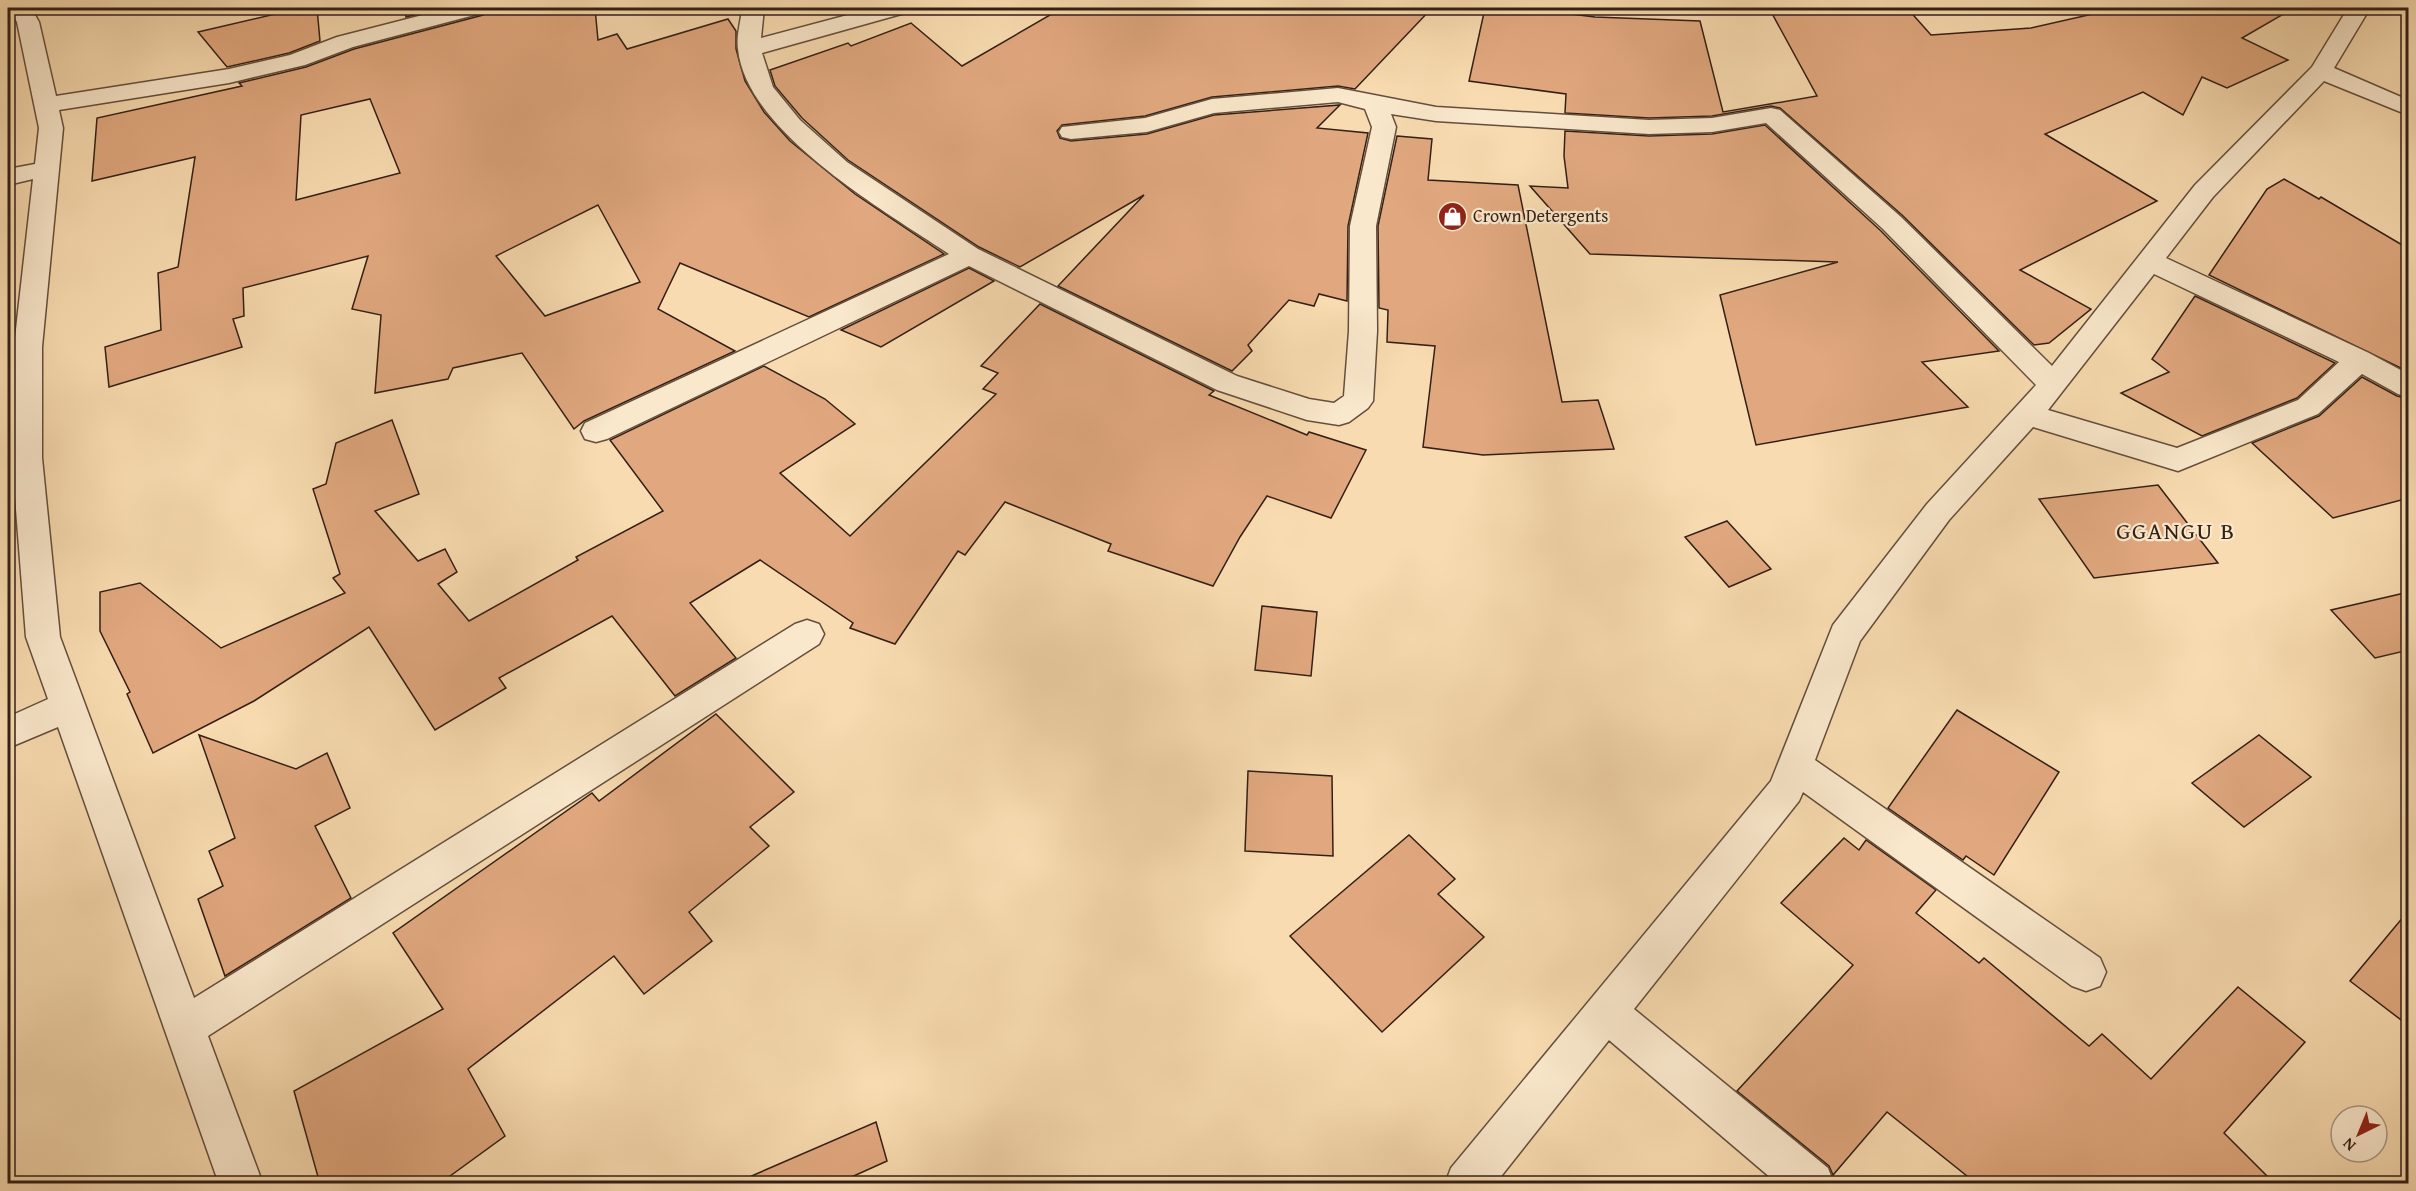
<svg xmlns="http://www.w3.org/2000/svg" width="2416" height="1191" viewBox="0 0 2416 1191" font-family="'Gentium Book Plus',serif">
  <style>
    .building { fill: #e1a87f; stroke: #331f16; stroke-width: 1.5; fill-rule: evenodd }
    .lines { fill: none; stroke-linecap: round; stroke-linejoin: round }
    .minor-casing { stroke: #644e3c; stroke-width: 3 }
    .minor { fill: #fae8cc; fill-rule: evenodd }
    .labels { text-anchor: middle; stroke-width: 4.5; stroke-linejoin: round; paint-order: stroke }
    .far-poi-label { font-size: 18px; fill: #331f16; stroke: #fae8cc; text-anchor: start }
    .quarter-label { font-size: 24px; letter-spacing: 1.5px; fill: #331f16; stroke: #fae8cc }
  </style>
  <rect width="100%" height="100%" fill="#f8dbb0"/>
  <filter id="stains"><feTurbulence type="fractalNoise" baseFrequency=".00333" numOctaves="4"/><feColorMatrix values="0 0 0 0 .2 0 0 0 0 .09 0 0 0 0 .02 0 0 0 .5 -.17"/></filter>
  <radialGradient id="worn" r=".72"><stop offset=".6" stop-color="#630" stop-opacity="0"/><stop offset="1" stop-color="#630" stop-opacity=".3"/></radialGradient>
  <g class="building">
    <path d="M301,8H317L320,41L289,53L227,67L198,32Z"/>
    <path d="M405,8H443L406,17Z"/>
    <path d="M487,8H595L598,40L617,34L627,49L728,19L736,31V49L745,81L764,112L790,141L855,194L944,254L809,317L680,263L658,309L735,351L584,421L574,429L522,353L453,368L448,379L375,393L381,315L352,309L368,256L243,288L244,316L233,319L242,347L109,387L105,347L161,330L158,273L178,267L195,157L92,181L97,118L242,86L239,83L306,67L354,49L483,15ZM370,99L400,173L296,200L301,115ZM598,205L640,282L545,316L496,256Z"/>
    <path d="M1062,8H1432L1355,89L1338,86L1212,97L1145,116L1062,125L1057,131L1060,138L1071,141L1147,134L1214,115L1340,105L1317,128L1368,133L1348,226L1347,301L1319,294L1314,306L1289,300L1248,345L1252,351L1232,371L1058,286L1144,195L1020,267L979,247L848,160L802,118L775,86L770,70L848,43L851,46L911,23L962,66Z"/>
    <path d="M1485,8H1523L1595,17L1700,21L1723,112L1817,96L1769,8H1907L1931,35L2031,28L2119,8H2294L2242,38L2288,60L2227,88L2202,77L2183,115L2143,92L2045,134L2157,201L2020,270L2091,309L2049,343L2034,345L1902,215L1780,108L1771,106L1712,116L1649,118L1565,113L1566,94L1469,81Z"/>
    <path d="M1765,125L1881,231L1999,351L1922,362L1968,407L1756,445L1720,295L1838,262L1590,254L1530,186L1568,188L1564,156L1565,131L1649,136L1712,134Z"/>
    <path d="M1397,136L1432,139L1428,180L1518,185L1562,402L1598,400L1614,449L1483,455L1423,447L1435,346L1387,342L1388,310L1379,308L1378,226Z"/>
    <path d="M2284,179L2319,199L2321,197L2409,249V372L2209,275L2267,189Z"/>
    <path d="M969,268L994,281L881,347L841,330Z"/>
    <path d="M2195,296L2335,363L2297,398L2202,436L2121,393L2169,372L2152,359Z"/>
    <path d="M1040,304L1214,391L1209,395L1307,435L1309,432L1366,450L1331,518L1267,496L1240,537L1213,586L1108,551L1111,544L1005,502L965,555L958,551L895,644L850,628L853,623L760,560L690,603L736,658L675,696L612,616L499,678L506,688L435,730L369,627L254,701L153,753L127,694L130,692L100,631V592L140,583L221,648L345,593L333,578L340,574L313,489L326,484L336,443L392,420L419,494L375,511L418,561L445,549L457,572L438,584L469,621L578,560L576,557L663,511L610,440L764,366L825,399L855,424L780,473L850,536L996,394L983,389L998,373L981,366Z"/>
    <path d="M2362,377L2397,396L2409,399V498L2333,518L2252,443L2319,416Z"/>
    <path d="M2158,485L2218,563L2094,578L2039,499Z"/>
    <path d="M1727,521L1771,569L1729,587L1685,537Z"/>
    <path d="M2409,592V650L2375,658L2331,610Z"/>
    <path d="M1262,606L1317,612L1311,676L1255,670Z"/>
    <path d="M1957,710L2059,772L1994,875L1966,856L1963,860L1888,808Z"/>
    <path d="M716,714L794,792L750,827L769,846L689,912L712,941L644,994L614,956L468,1069L505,1136L439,1184H320L294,1091L443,1009L393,933L592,793L599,801Z"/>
    <path d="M199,735L296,769L327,753L350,808L315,826L351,898L225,976L198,899L223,886L209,851L235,838Z"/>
    <path d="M2259,735L2311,777L2244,827L2192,783Z"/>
    <path d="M1248,771L1332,776L1333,856L1245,851Z"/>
    <path d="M1409,835L1455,879L1438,894L1484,937L1382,1032L1290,936Z"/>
    <path d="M1844,838L1859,850L1866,840L1936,890L1916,913L1979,963L1984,958L2089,1046L2102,1034L2151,1079L2238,987L2305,1042L2224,1133L2275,1184H1977L1887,1112L1833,1175L1829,1166L1737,1091L1853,965L1781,903Z"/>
    <path d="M2409,910V1026L2350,981Z"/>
    <path d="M876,1122L887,1161L836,1184H733Z"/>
  </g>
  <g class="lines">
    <defs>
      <g id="minor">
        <path d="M9,8H31L39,22L56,96L229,69L290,55L337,37L450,8H485L482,13L353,47L305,65L229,83L59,110L63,128L42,347V458L60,637L194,998L795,624L807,620L819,624L824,634L819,644L208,1036L263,1184H219L58,727L8,748V717L48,699L26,637L12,458L14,347L33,179L8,185V169L35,164L39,128L17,22Z"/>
        <path d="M742,8H764L761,38L874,8H908L905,13L762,53L773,87L800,120L847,162L978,249L1237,376L1309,399L1334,403L1344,396L1349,331L1350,226L1372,127L1365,109L1338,102L1214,113L1147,132L1071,139L1062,137L1059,132L1062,127L1145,118L1212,99L1338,88L1436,107L1649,120L1712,118L1771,108L1780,110L1901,217L2052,366L2195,185L2312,67L2348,8H2370L2334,68L2408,100V115L2324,81L2213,197L2166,258L2369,353L2408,374V397L2398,394L2362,374L2318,414L2178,471L2033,427L1949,520L1860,641L1815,760L2100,958L2106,972L2100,986L2086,991L2072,986L1803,792L1799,801L1634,1009L1828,1168L1834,1184H1778L1609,1040L1495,1184H1445L1451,1168L1771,781L1833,625L1927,504L2036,385L1883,229L1766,123L1712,132L1649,134L1436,121L1391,114L1396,127L1376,226L1377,331L1373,401L1368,408L1349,422L1339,425L1307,420L1217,390L969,266L607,439L596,442L585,439L581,431L585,423L949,254C885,211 746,132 738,49C736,36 741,21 742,8ZM2154,274L2339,362L2298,400L2177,448L2048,410Z"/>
      </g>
    </defs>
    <use href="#minor" class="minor-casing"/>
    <use href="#minor" class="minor"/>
  </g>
  <defs>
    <symbol id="shop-disc" viewBox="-11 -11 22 22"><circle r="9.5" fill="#8f2418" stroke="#fae8cc"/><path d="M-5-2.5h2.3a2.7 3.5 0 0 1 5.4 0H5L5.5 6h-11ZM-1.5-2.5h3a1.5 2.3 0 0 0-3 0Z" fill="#fff"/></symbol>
  </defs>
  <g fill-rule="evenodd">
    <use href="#shop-disc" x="1436" y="200" width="33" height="33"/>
  </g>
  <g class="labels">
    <g class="far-poi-label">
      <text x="1473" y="222">Crown Detergents</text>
    </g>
    <g class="quarter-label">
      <text x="2176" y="539">GGANGU B</text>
    </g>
  </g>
  <rect width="2416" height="1191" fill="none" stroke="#f8dbb0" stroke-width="30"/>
  <rect x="9" y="9" width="2398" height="1173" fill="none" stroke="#331f16" stroke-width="3"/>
  <rect x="15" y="15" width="2386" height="1161" fill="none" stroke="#331f16" stroke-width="1.5"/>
  <g transform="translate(2359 1134) rotate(223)"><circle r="28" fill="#fae8cc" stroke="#aa9883" stroke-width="1.5"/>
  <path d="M0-4.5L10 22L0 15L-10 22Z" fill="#8f2418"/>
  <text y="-9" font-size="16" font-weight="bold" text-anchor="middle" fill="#331f16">N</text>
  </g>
  <rect width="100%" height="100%" filter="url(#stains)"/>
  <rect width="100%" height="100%" fill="url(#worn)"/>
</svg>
